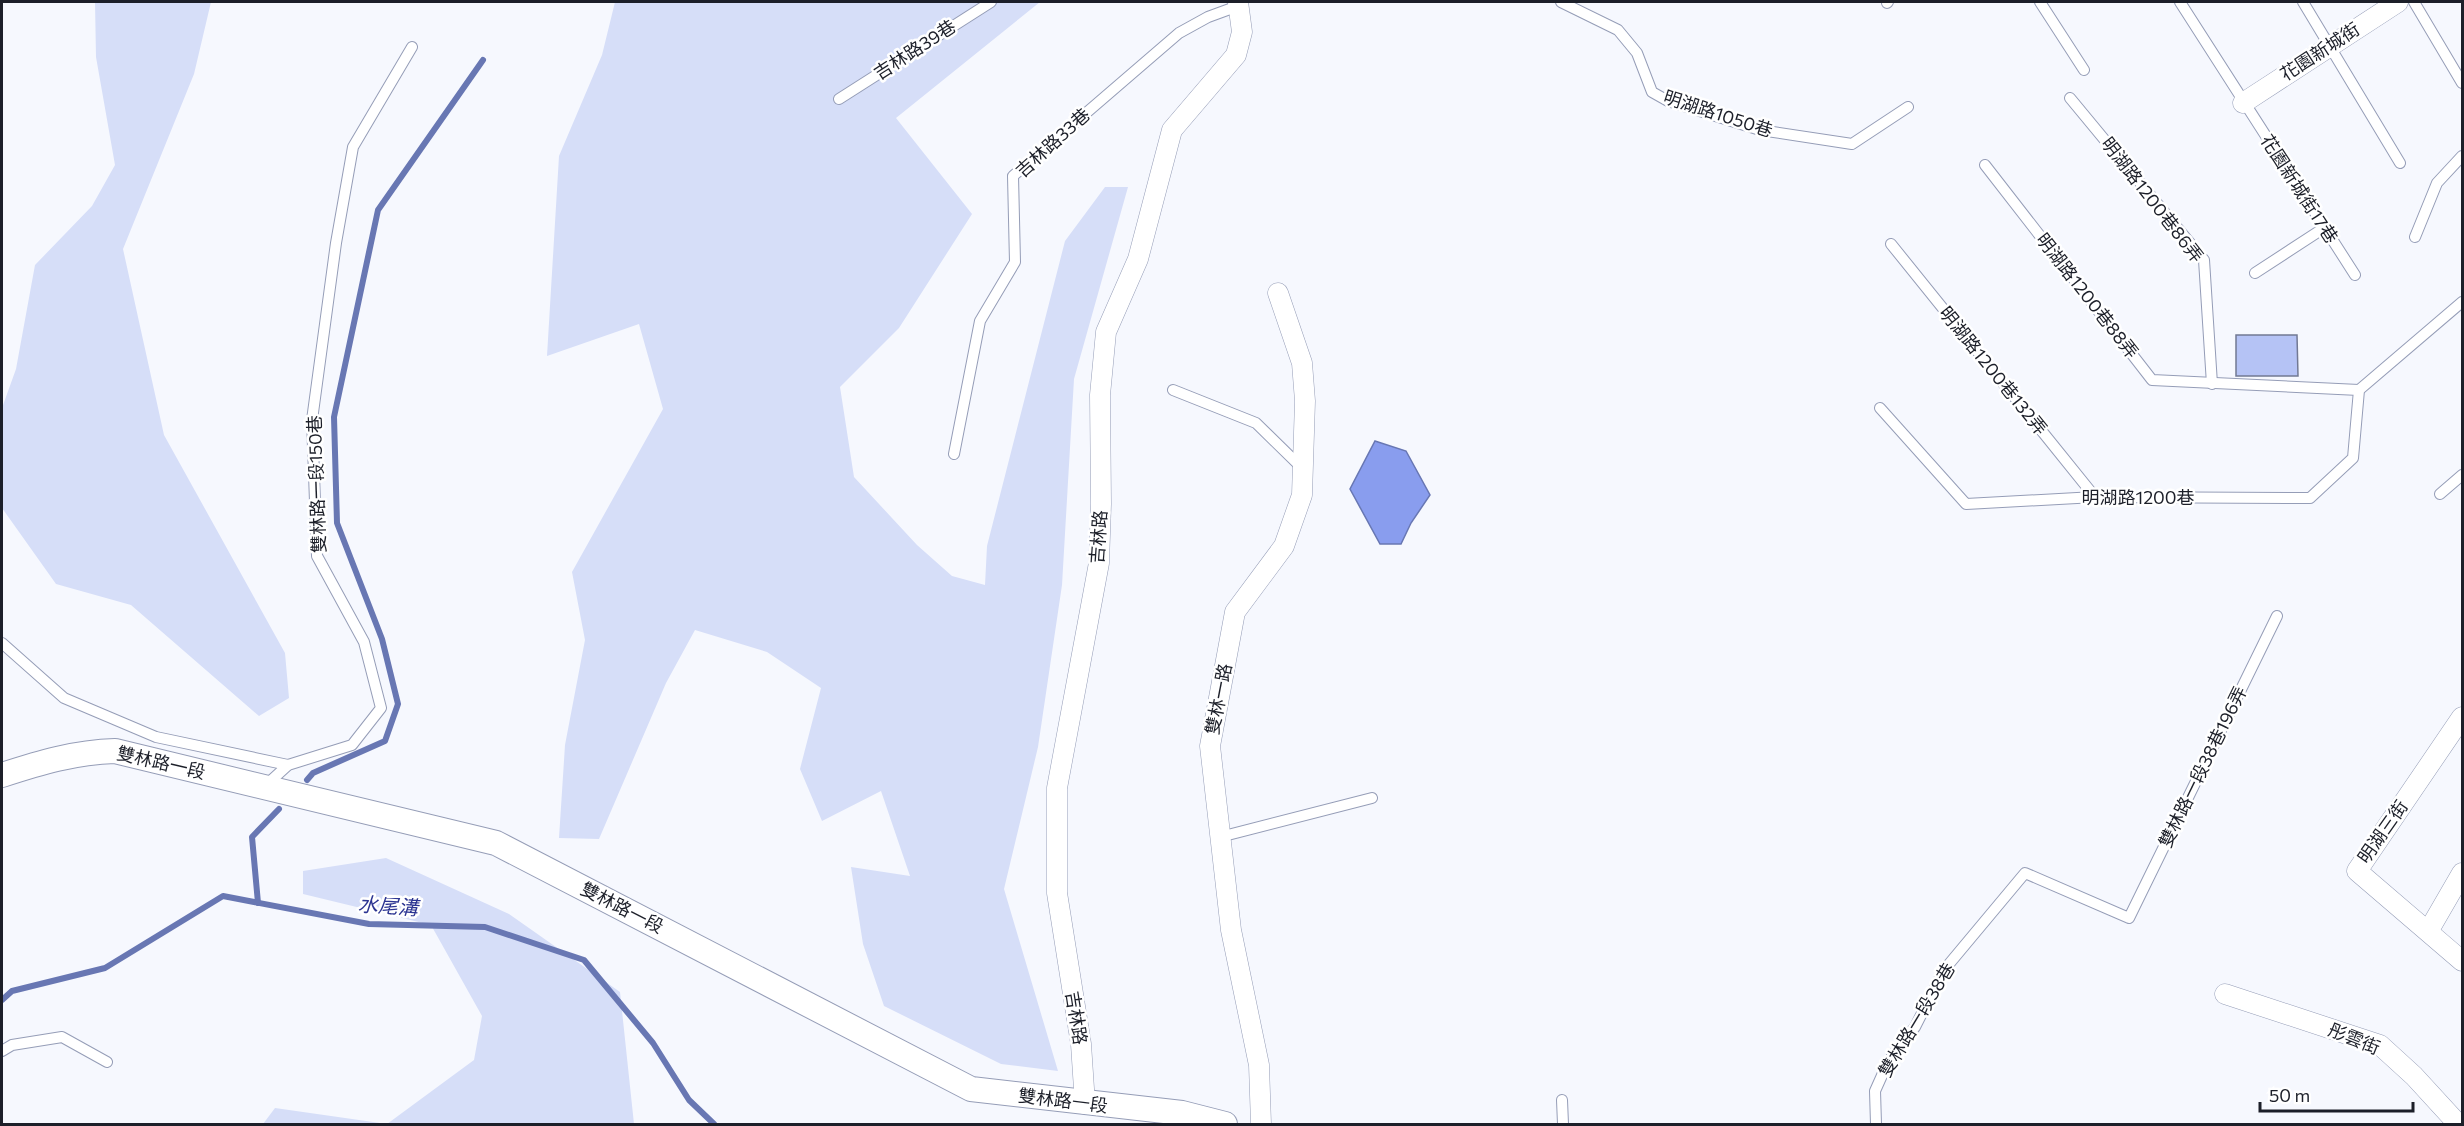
<svg xmlns="http://www.w3.org/2000/svg" width="2464" height="1126" viewBox="0 0 2464 1126" font-family="Commissioner,'Noto Sans TC',sans-serif">
  <style>
    .green { fill: #d6def8 }
    .water { fill: #899dee; stroke: #6877b3; stroke-width: 1.5 }
    .lines { fill: none; stroke-linecap: round; stroke-linejoin: round }
    .stream { stroke: #6877b3; stroke-width: 6 }
    .building { fill: #b5c3f5; stroke: #727993; stroke-width: 1.5 }
    .service-casing { stroke: #959db7; stroke-width: 12 }
    .minor-casing { stroke: #959db7; stroke-width: 21 }
    .tertiary-casing { stroke: #959db7; stroke-width: 26 }
    .service { stroke: #fff; stroke-width: 10 }
    .minor { stroke: #fff; stroke-width: 20 }
    .tertiary { stroke: #fff; stroke-width: 24 }
    .labels { text-anchor: middle; stroke-width: 5; stroke-linejoin: round; paint-order: stroke }
    .street-label { font-size: 18px; fill: #1c1f29; stroke: #fff }
    .water-label { font-size: 20px; font-style: italic; fill: #2c3592; stroke: #fff }
  </style>
  <rect width="100%" height="100%" fill="#f6f8fe"/>
  <g class="green">
    <path d="M95,2H211L194,74L123,249L164,435L285,653L289,698L259,716L131,605L56,584L2,508V408L16,369L35,265L92,206L115,165L96,57Z"/>
    <path d="M615,2H1040L896,118L972,214L899,328L840,387L854,477L917,545L952,576L985,585L987,546L1065,241L1105,187H1128L1074,379L1062,585L1038,747L1004,889L1058,1071L1001,1064L884,1006L863,944L851,867L910,876L881,791L822,821L800,769L821,688L767,652L695,630L666,683L599,839L559,838L565,745L585,640L572,572L663,409L639,324L547,356L559,156L602,55Z"/>
    <path d="M386,858L509,914L620,992L634,1124H263L275,1108L387,1124L474,1060L482,1016L431,925L303,894V871Z"/>
  </g>
  <path class="water" d="M1375,441L1406,451L1430,495L1411,523L1401,544H1380L1350,489Z"/>
  <g class="lines">
    <g class="stream">
      <path d="M307,780L313,773L385,741L398,704L382,639L337,523L334,417L378,210L483,60"/>
      <path d="M258,903L252,837L279,809"/>
      <path d="M2,1000L12,991L105,968L223,896L369,924L485,927L584,960L653,1043L689,1100L714,1124"/>
    </g>
  </g>
  <path class="building" d="M2236,335H2297L2298,376H2236Z"/>
  <g class="lines">
    <defs>
      <g id="service">
        <path d="M1561,2L1618,30L1637,53L1652,92L1668,101L1760,130L1852,144L1908,107"/>
        <path d="M2040,2L2084,70"/>
        <path d="M2180,2L2355,275"/>
        <path d="M2303,2L2400,163"/>
        <path d="M2414,2L2462,83"/>
        <path d="M1887,3L1888,2"/>
        <path d="M2070,98L2204,260L2212,384"/>
        <path d="M839,99L991,2"/>
        <path d="M1985,165L2152,380L2359,390"/>
        <path d="M2415,237L2437,183L2462,156"/>
        <path d="M1891,244L2095,497"/>
        <path d="M2255,273L2324,228"/>
        <path d="M1173,390L1256,423L1303,469"/>
        <path d="M1880,408L1966,504L2095,497L2310,498L2353,458L2359,390L2462,302"/>
        <path d="M954,454L980,321L1015,262L1013,176L1179,33L1208,17L1238,6"/>
        <path d="M2440,494L2462,475"/>
        <path d="M2,643L64,698L156,737L288,765"/>
        <path d="M264,787L288,765L352,745L381,708L364,642L317,556L312,420L336,243L353,147L412,47"/>
        <path d="M1220,837L1372,798"/>
        <path d="M2,1051L12,1045L62,1037L107,1062"/>
        <path d="M1562,1100L1563,1124"/>
        <path d="M1876,1124L1875,1091L1888,1062L1915,1027L1944,970L2025,873L2129,918L2277,616"/>
      </g>
      <g id="minor">
        <path d="M2243,103L2398,2"/>
        <path d="M2462,717L2357,871L2462,961"/>
        <path d="M2429,930L2462,873"/>
        <path d="M2225,994L2380,1045L2414,1076L2458,1124"/>
        <path d="M1085,1104L1081,1044L1057,893V788L1099,563L1101,504L1100,395L1106,332L1138,259L1172,130L1236,55L1242,32L1238,2"/>
        <path d="M1261,1124L1259,1065L1231,930L1210,746L1235,612L1284,546L1302,495L1305,401L1302,363L1278,293"/>
      </g>
      <path id="tertiary" d="M2,775C39,763 75,752 115,751L496,843L971,1089L1182,1113L1225,1124"/>
    </defs>
    <use href="#service" class="service-casing"/>
    <use href="#minor" class="minor-casing"/>
    <use href="#tertiary" class="tertiary-casing"/>
    <use href="#service" class="service"/>
    <use href="#minor" class="minor"/>
    <use href="#tertiary" class="tertiary"/>
  </g>
  <g class="labels">
    <g class="street-label">
      <text transform="translate(915 50) rotate(-33)" y="6">吉林路39巷</text>
      <text transform="translate(2320 52) rotate(-33)" y="6">花園新城街</text>
      <text transform="translate(1718 114) rotate(18)" y="6">明湖路1050巷</text>
      <text transform="translate(1053 143) rotate(-42)" y="6">吉林路33巷</text>
      <text transform="translate(2299 189) rotate(57)" y="6">花園新城街17巷</text>
      <text transform="translate(2152 200) rotate(52)" y="6">明湖路1200巷86弄</text>
      <text transform="translate(2087 296) rotate(52)" y="6">明湖路1200巷88弄</text>
      <text transform="translate(1993 371) rotate(51)" y="6">明湖路1200巷132弄</text>
      <text transform="translate(317 484) rotate(-92)" y="6">雙林路一段150巷</text>
      <text x="2138" y="504">明湖路1200巷</text>
      <text transform="translate(1099 537) rotate(-86)" y="6">吉林路</text>
      <text transform="translate(1219 699) rotate(-79)" y="6">雙林一路</text>
      <text transform="translate(161 763) rotate(13)" y="6">雙林路一段</text>
      <text transform="translate(2203 767) rotate(-64)" y="6">雙林路一段38巷196弄</text>
      <text transform="translate(2383 832) rotate(-55)" y="6">明湖三街</text>
      <text transform="translate(622 908) rotate(27)" y="6">雙林路一段</text>
      <text transform="translate(1076 1018) rotate(81)" y="6">吉林路</text>
      <text transform="translate(1917 1020) rotate(-59)" y="6">雙林路一段38巷</text>
      <text transform="translate(2354 1039) rotate(22)" y="6">彤雲街</text>
      <text transform="translate(1063 1101) rotate(7)" y="6">雙林路一段</text>
    </g>
    <g class="water-label">
      <text transform="translate(388 906) rotate(4)" y="7">水尾溝</text>
    </g>
  </g>
  <rect width="2464" height="1126" fill="none" stroke="#1c1f29" stroke-width="6"/>
  <path d="M2260 1102v9h153v-9" fill="none" stroke="#1c1f29" stroke-width="3"/>
  <text x="2269" y="1102" font-size="18" fill="#1c1f29" stroke="#ffffff" stroke-width="4.5" paint-order="stroke">50 m</text>
</svg>
